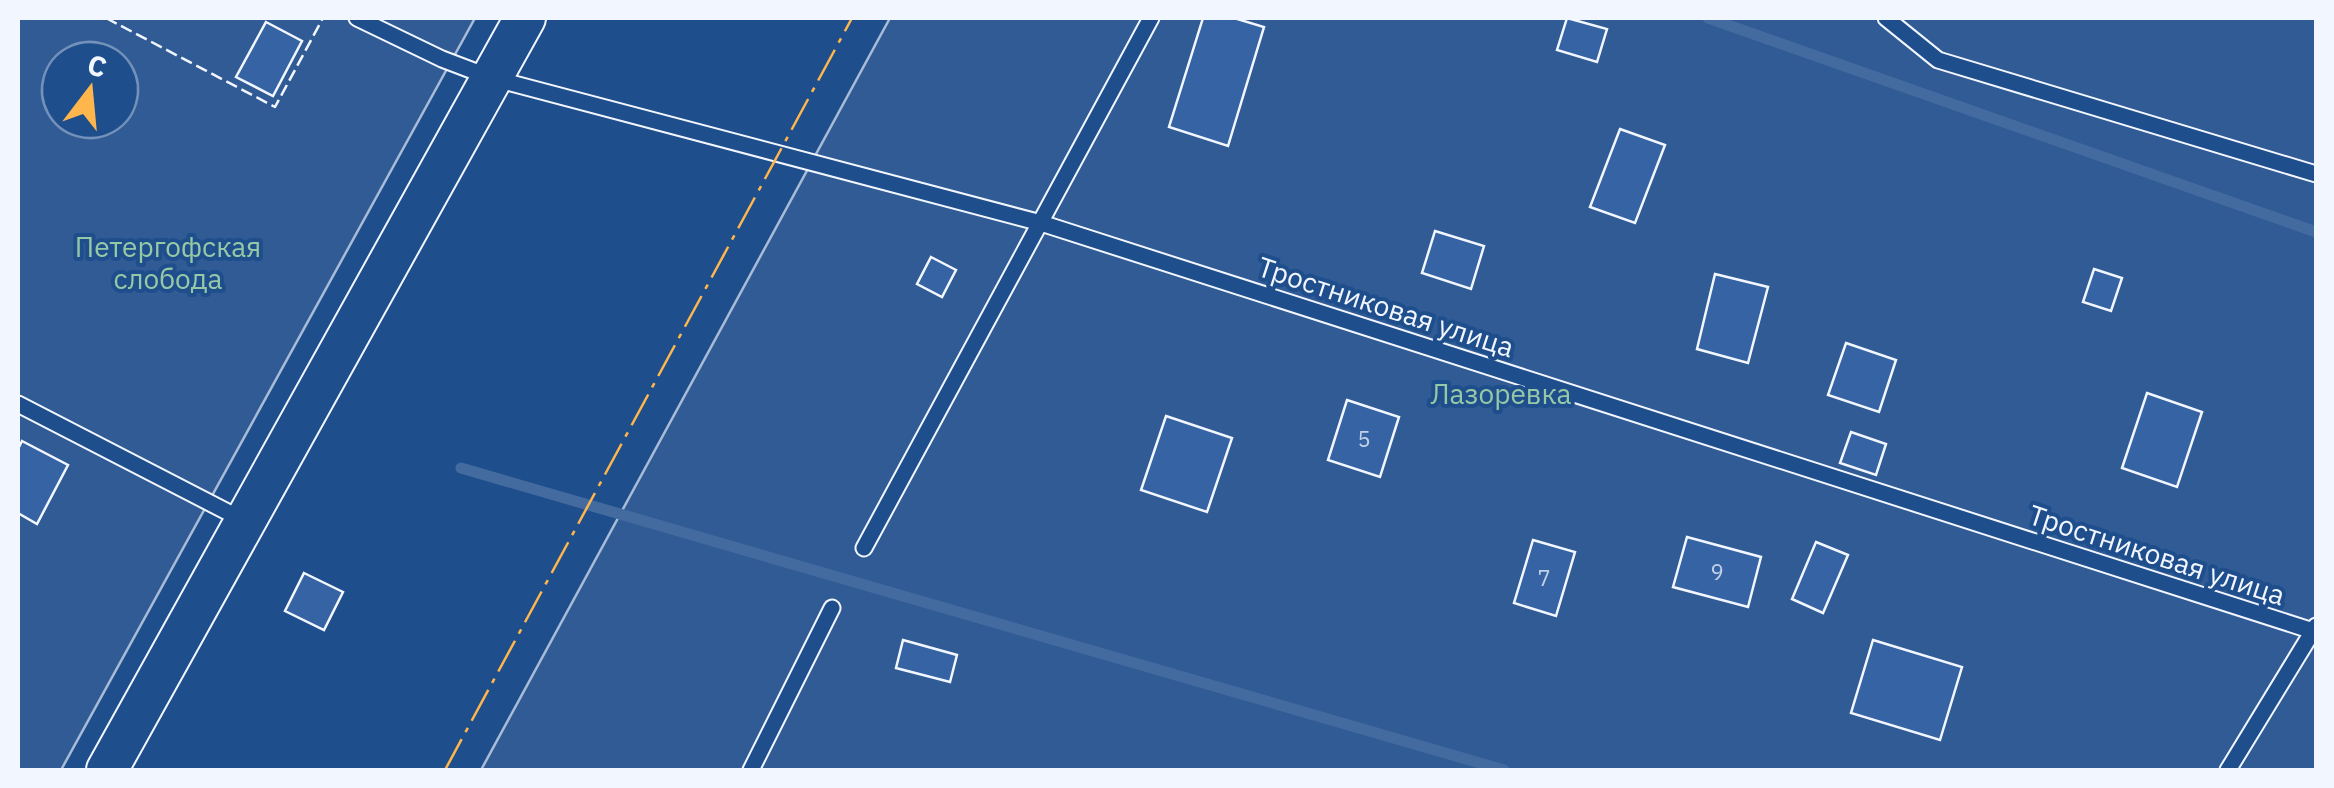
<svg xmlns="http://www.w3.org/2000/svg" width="2334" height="788" viewBox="0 0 2334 788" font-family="'IBM Plex Sans',sans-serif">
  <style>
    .built { fill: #305b95; stroke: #a8bbd7; stroke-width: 2.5; fill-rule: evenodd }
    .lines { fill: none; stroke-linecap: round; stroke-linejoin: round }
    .stream { stroke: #446ba0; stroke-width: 11 }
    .building { fill: #3563a3; stroke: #f2f6ff; stroke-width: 2.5 }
    .service-casing { stroke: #f2f6ff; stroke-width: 19 }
    .tertiary-casing { stroke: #f2f6ff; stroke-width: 44 }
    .service { stroke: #1f4e8c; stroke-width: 15 }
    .tertiary { stroke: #1f4e8c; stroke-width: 40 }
    .fence { stroke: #f2f6ff; stroke-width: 2.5; stroke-dasharray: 12 5; stroke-linecap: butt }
    .power { stroke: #ffb74d; stroke-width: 2.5; stroke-dasharray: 35 8 5 8; stroke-linecap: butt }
    .labels { text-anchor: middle; stroke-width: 8; stroke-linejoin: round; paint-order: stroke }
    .number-label { font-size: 22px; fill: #c3d1e8 }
    .park-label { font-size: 28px; fill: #97c8a6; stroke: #1f4e8c }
    .street-label { font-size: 28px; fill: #f2f6ff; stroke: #1f4e8c }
  </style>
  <rect width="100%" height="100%" fill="#1f4e8c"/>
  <g class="built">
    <path d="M18,18H475L61,770H18ZM60,60H120V120H60Z"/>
    <path d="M890,18H2316V770H481Z"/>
  </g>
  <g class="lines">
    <g class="stream">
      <path d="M1708,18L2316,232"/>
      <path d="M461,468L1504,770"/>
    </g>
  </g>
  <g class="building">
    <path d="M1203,18H1234L1264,27L1228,146L1169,127Z"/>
    <path d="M1567,18L1607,29L1597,62L1557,50Z"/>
    <path d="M266,22L302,41L273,96L236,77Z"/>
    <path d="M1620,129L1665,145L1635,223L1590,207Z"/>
    <path d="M1435,231L1484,246L1471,289L1422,273Z"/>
    <path d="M931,257L956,270L942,297L917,284Z"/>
    <path d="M2094,269L2122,278L2111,311L2083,302Z"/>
    <path d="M1715,274L1768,287L1748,363L1697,349Z"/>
    <path d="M1846,343L1896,360L1879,412L1828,395Z"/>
    <path d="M2147,393L2202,412L2177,487L2122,468Z"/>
    <path d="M1347,400L1399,417L1380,477L1328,460Z"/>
    <path d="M1166,416L1232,438L1207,512L1141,490Z"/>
    <path d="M1851,432L1886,444L1876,475L1840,463Z"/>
    <path d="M22,441L68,465L37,524L18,513V449Z"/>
    <path d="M1687,537L1761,557L1748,607L1673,587Z"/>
    <path d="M1533,540L1575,552L1556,616L1514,603Z"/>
    <path d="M1816,542L1848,555L1823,613L1792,599Z"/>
    <path d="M304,573L343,592L324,630L285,611Z"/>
    <path d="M903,640L957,655L950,682L896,668Z"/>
    <path d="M1873,640L1962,667L1940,740L1851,713Z"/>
  </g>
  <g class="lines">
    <defs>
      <g id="service">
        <path d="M357,18L442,59L492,78L1041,223L2313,631"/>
        <path d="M1886,18L1938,60L2316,174"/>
        <path d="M18,404L245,521"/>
        <path d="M864,548L1151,18"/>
        <path d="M751,770L832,608"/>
        <path d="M2228,770L2316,626"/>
      </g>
      <path id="tertiary" d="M107,770L525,18"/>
    </defs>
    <use href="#service" class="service-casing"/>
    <use href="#tertiary" class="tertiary-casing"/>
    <use href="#service" class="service"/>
    <use href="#tertiary" class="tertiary"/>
    <path class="fence" d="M106,18L275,107L323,18"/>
    <path class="power" d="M445,770L852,18"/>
  </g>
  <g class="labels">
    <g class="number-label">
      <text x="1364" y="447">5</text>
      <text x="1717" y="580">9</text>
      <text x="1544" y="586">7</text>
    </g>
    <g class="park-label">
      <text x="168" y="257">Петергофская<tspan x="168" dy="32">слобода</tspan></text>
      <text x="1501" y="404">Лазоревка</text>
    </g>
    <g class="street-label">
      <text transform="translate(1386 307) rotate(18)" y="10">Тростниковая улица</text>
      <text transform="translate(2157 555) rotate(18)" y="10">Тростниковая улица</text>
    </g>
  </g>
  <rect width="2334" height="788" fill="none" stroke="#f2f6ff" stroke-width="40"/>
  <g transform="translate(90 90) rotate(16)"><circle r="48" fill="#1f4e8c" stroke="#7391ba" stroke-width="2.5"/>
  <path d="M0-8L18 38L0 25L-18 38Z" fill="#ffb74d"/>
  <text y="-15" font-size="28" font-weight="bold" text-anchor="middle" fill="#f2f6ff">С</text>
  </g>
</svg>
